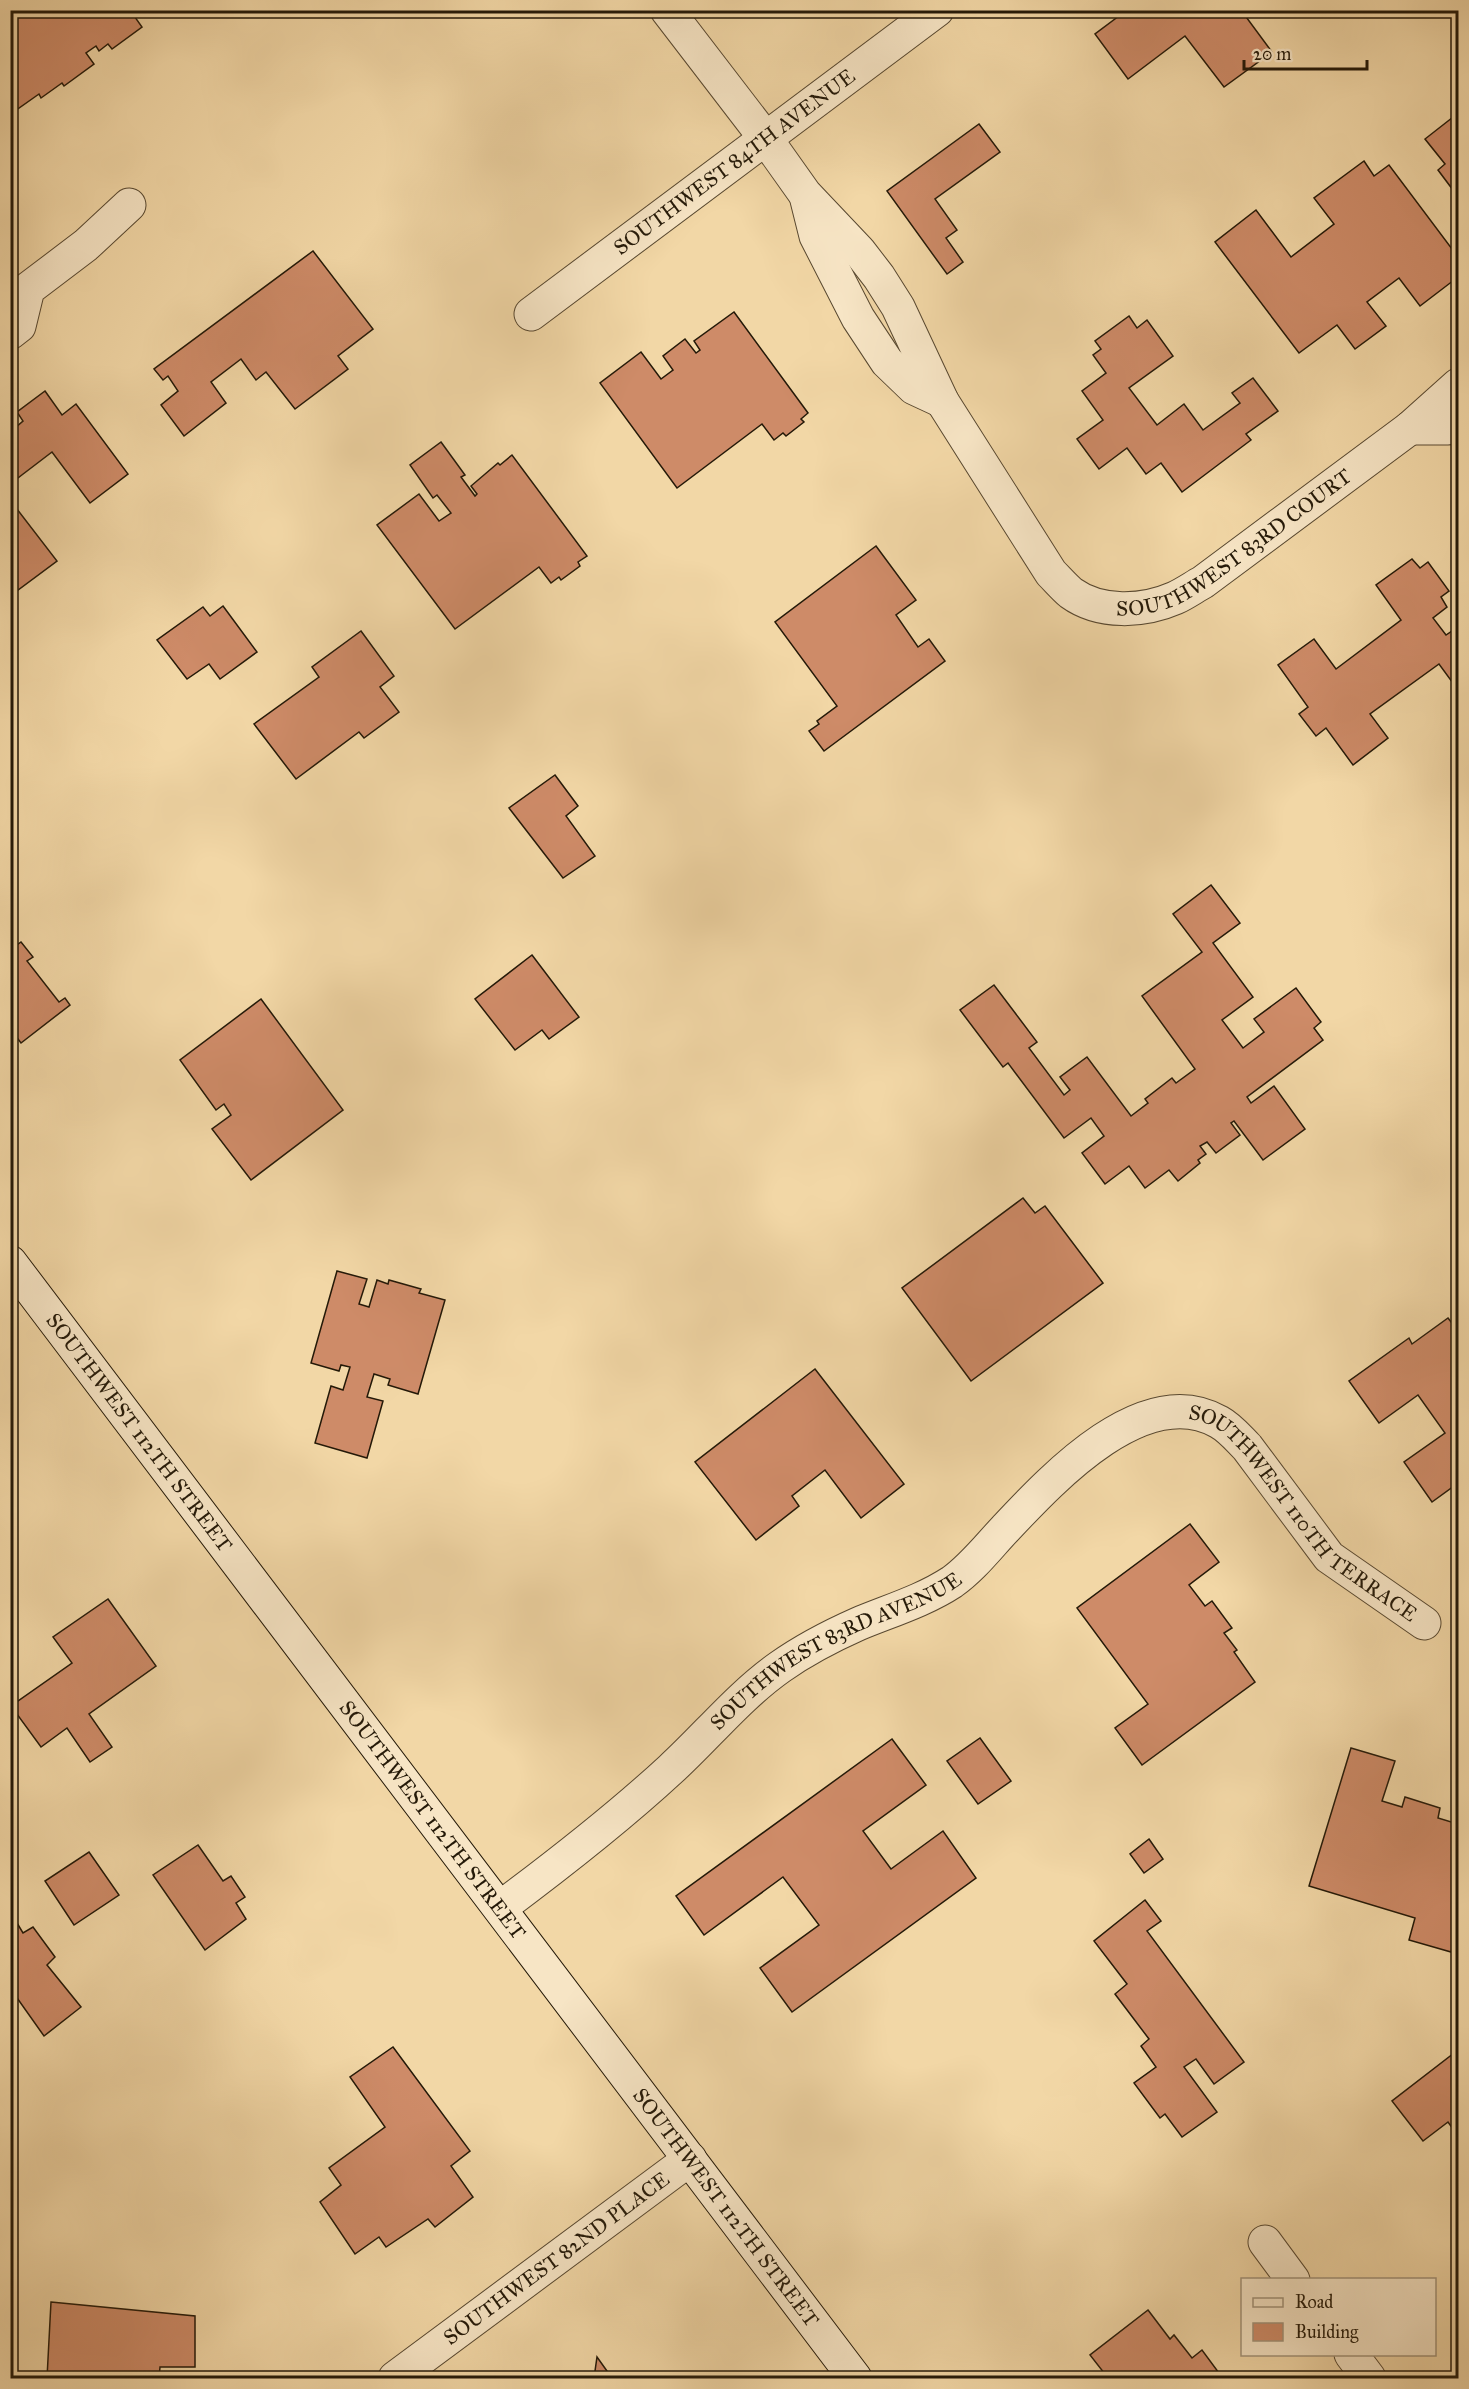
<svg xmlns="http://www.w3.org/2000/svg" width="1469" height="2389" viewBox="0 0 1469 2389" font-family="'IM FELL Great Primer',serif">
  <style>
    .building { fill: #ce8b68; stroke: #241908; stroke-width: 1.5 }
    .lines { fill: none; stroke-linecap: round; stroke-linejoin: round }
    .minor-casing { stroke: #584830; stroke-width: 35 }
    .secondary-casing { stroke: #241908; stroke-width: 35 }
    .minor { stroke: #f7e5c5; stroke-width: 33 }
    .secondary { stroke: #f7e5c5; stroke-width: 33 }
    .labels { text-anchor: middle; stroke-width: 4.5; stroke-linejoin: round; paint-order: stroke }
    .street-label { font-size: 21px; fill: #241908; stroke: #f7e5c5 }
  </style>
  <rect width="100%" height="100%" fill="#f2d7a6"/>
  <filter id="stains"><feTurbulence type="fractalNoise" baseFrequency=".00333" numOctaves="4"/><feColorMatrix values="0 0 0 0 .2 0 0 0 0 .09 0 0 0 0 .02 0 0 0 .5 -.17"/></filter>
  <radialGradient id="worn" r=".72"><stop offset=".6" stop-color="#630" stop-opacity="0"/><stop offset="1" stop-color="#630" stop-opacity=".3"/></radialGradient>
  <g class="building">
    <path d="M10,10H130L142,27L112,49L108,44L99,51L96,46L86,53L94,64L64,86L62,83L41,98L39,94L15,111L10,141Z"/>
    <path d="M1127,10H1241L1272,52L1224,87L1185,36L1128,79L1095,34Z"/>
    <path d="M1457,114L1458,192L1456,194L1438,170L1445,164L1425,139Z"/>
    <path d="M979,124L1000,152L935,199L957,230L946,238L963,262L947,274L887,191Z"/>
    <path d="M1364,161L1374,176L1389,165L1458,257V277L1420,306L1399,278L1367,302L1386,326L1355,349L1337,325L1299,353L1215,242L1256,210L1291,257L1334,224L1314,198Z"/>
    <path d="M313,251L373,329L338,356L348,369L295,409L266,372L256,380L241,359L211,382L226,403L184,436L161,405L178,391L168,376L163,380L154,369Z"/>
    <path d="M734,312L808,413L801,419L804,422L786,436L783,433L774,440L762,424L677,488L600,383L641,352L661,379L673,370L663,356L685,339L696,353L700,350L694,341Z"/>
    <path d="M1129,316L1137,328L1147,320L1173,356L1129,388L1157,425L1184,404L1203,430L1240,403L1232,393L1253,378L1278,411L1246,434L1251,440L1182,492L1161,463L1146,474L1127,448L1099,469L1077,439L1103,420L1082,391L1106,373L1093,355L1101,349L1095,341Z"/>
    <path d="M45,391L62,415L76,404L128,474L90,503L52,452L10,484V424L16,427L23,421L17,412Z"/>
    <path d="M441,442L465,475L461,477L475,496L477,494L471,486L498,463L500,465L512,455L587,556L578,562L580,566L561,580L559,577L551,583L539,567L455,629L377,525L419,494L439,521L451,513L437,495L433,498L410,465Z"/>
    <path d="M10,500L57,561L10,596Z"/>
    <path d="M876,546L916,600L896,615L918,647L929,639L945,661L824,751L809,731L819,724L817,721L837,706L775,622Z"/>
    <path d="M1412,559L1420,568L1428,562L1449,591L1441,597L1447,607L1433,618L1446,635L1458,627V690L1439,664L1370,714L1388,738L1353,765L1326,728L1316,736L1299,714L1308,707L1278,665L1314,639L1336,669L1401,620L1376,585Z"/>
    <path d="M223,606L257,652L220,679L209,664L187,679L157,640L203,607L210,616Z"/>
    <path d="M361,631L394,676L380,687L399,712L364,738L359,732L296,779L254,724L319,677L312,667Z"/>
    <path d="M555,775L578,806L566,816L595,856L563,878L509,808Z"/>
    <path d="M1211,885L1240,923L1213,943L1253,997L1222,1020L1243,1048L1264,1032L1254,1019L1296,988L1321,1022L1314,1028L1323,1040L1247,1097L1251,1103L1274,1086L1305,1129L1263,1160L1234,1121L1231,1123L1240,1135L1216,1153L1207,1142L1200,1146L1206,1154L1198,1160L1200,1163L1178,1181L1169,1170L1145,1188L1129,1166L1105,1184L1082,1153L1104,1136L1091,1118L1064,1138L1008,1063L1003,1067L960,1010L994,985L1037,1042L1029,1048L1064,1095L1070,1090L1060,1077L1087,1057L1131,1116L1148,1103L1145,1099L1172,1078L1176,1083L1195,1069L1142,996L1202,952L1173,914Z"/>
    <path d="M21,942L33,957L27,961L59,1002L65,998L70,1005L21,1043L15,1035L10,1038V950Z"/>
    <path d="M532,955L579,1017L549,1039L542,1030L515,1050L475,999Z"/>
    <path d="M261,999L343,1110L251,1180L212,1129L231,1115L224,1104L216,1110L180,1060Z"/>
    <path d="M1023,1198L1035,1213L1045,1206L1103,1283L971,1381L902,1288Z"/>
    <path d="M337,1271L367,1279L359,1304L369,1307L377,1280L388,1284L389,1280L421,1289L419,1293L445,1300L418,1394L388,1385L390,1379L374,1374L367,1397L383,1401L367,1458L315,1443L331,1386L343,1390L350,1367L341,1365L339,1371L311,1363Z"/>
    <path d="M1448,1318L1458,1331V1483L1432,1502L1404,1462L1445,1433L1418,1395L1379,1423L1349,1381L1409,1338L1412,1344Z"/>
    <path d="M815,1369L904,1484L861,1518L825,1470L792,1496L799,1506L756,1540L695,1462Z"/>
    <path d="M1190,1524L1219,1562L1189,1585L1205,1606L1212,1601L1232,1628L1224,1633L1237,1650L1234,1652L1255,1682L1142,1765L1115,1728L1148,1704L1077,1608Z"/>
    <path d="M108,1599L156,1666L89,1714L112,1747L90,1762L67,1728L41,1747L11,1706L72,1663L53,1637Z"/>
    <path d="M980,1738L1011,1781L978,1804L947,1761Z"/>
    <path d="M892,1739L926,1785L863,1831L891,1869L943,1831L976,1878L792,2012L760,1968L819,1925L783,1877L704,1935L676,1896Z"/>
    <path d="M1351,1748L1395,1761L1382,1801L1402,1807L1405,1797L1440,1808L1438,1818L1458,1824V1928L1451,1952L1409,1940L1415,1918L1309,1886Z"/>
    <path d="M1149,1839L1163,1859L1144,1873L1130,1854Z"/>
    <path d="M198,1845L223,1881L231,1876L245,1897L236,1903L246,1919L205,1950L153,1875Z"/>
    <path d="M89,1852L119,1895L74,1925L45,1881Z"/>
    <path d="M1145,1900L1161,1921L1147,1931L1244,2062L1214,2084L1196,2059L1184,2067L1217,2112L1182,2137L1165,2114L1160,2118L1134,2083L1156,2067L1141,2046L1149,2039L1115,1994L1127,1984L1094,1941Z"/>
    <path d="M14,1918L23,1933L33,1927L55,1957L47,1965L81,2007L44,2036L10,1988V1921Z"/>
    <path d="M393,2047L470,2151L451,2166L473,2197L435,2227L428,2219L386,2247L379,2237L355,2254L320,2202L341,2185L329,2168L385,2127L350,2077Z"/>
    <path d="M1458,2050V2136L1448,2122L1423,2141L1392,2101Z"/>
    <path d="M51,2302L195,2316V2367H160L159,2378H47Z"/>
    <path d="M1148,2310L1170,2339L1174,2335L1192,2358L1202,2350L1219,2373L1211,2378H1108L1090,2355Z"/>
    <path d="M597,2357L612,2378H594Z"/>
  </g>
  <g class="lines">
    <defs>
      <g id="minor">
        <path id="s1" d="M667,10L766,139L805,194L859,251L879,277L898,307L942,401L1051,573C1058,580 1064,587 1071,593C1100,614 1143,612 1175,598C1184,594 1194,587 1203,582L1410,428L1458,385"/>
        <path d="M807,200L816,236L858,318L887,362L914,388L942,401"/>
        <path id="s2" d="M531,314L937,10"/>
        <path d="M10,333L19,326L28,289L86,245L129,205"/>
        <path d="M1410,428H1448L1458,423"/>
        <path id="s3" d="M500,1908C559,1864 617,1819 671,1769C707,1736 739,1696 780,1667C804,1650 831,1636 858,1624C889,1611 923,1601 952,1582C972,1568 988,1547 1005,1529C1051,1480 1144,1379 1219,1422C1230,1428 1238,1438 1247,1447L1329,1557L1424,1623"/>
        <path d="M1265,2242L1293,2280"/>
        <path d="M1351,2354L1369,2378"/>
        <path id="s4" d="M395,2378L690,2159"/>
      </g>
      <g id="secondary">
        <path id="s5" d="M10,1262L855,2378"/>
      </g>
    </defs>
    <use href="#minor" class="minor-casing"/>
    <use href="#secondary" class="secondary-casing"/>
    <use href="#minor" class="minor"/>
    <use href="#secondary" class="secondary"/>
  </g>
  <g class="labels">
    <g class="street-label">
      <text dy="7" stroke="none"><textPath href="#s2" startOffset="254">SOUTHWEST 84TH AVENUE</textPath></text>
      <text dy="7" stroke="none"><textPath href="#s1" startOffset="898">SOUTHWEST 83RD COURT</textPath></text>
      <text dy="7" stroke="none"><textPath href="#s5" startOffset="214">SOUTHWEST 112TH STREET</textPath></text>
      <text dy="7" stroke="none"><textPath href="#s3" startOffset="1018">SOUTHWEST 110TH TERRACE</textPath></text>
      <text dy="7" stroke="none"><textPath href="#s3" startOffset="426">SOUTHWEST 83RD AVENUE</textPath></text>
      <text dy="7" stroke="none"><textPath href="#s5" startOffset="700">SOUTHWEST 112TH STREET</textPath></text>
      <text dy="7" stroke="none"><textPath href="#s5" startOffset="1186">SOUTHWEST 112TH STREET</textPath></text>
      <text dy="7" stroke="none"><textPath href="#s4" startOffset="201">SOUTHWEST 82ND PLACE</textPath></text>
    </g>
  </g>
  <rect width="1469" height="2389" fill="none" stroke="#f2d7a6" stroke-width="36"/>
  <rect x="12" y="12" width="1445" height="2365" fill="none" stroke="#241908" stroke-width="3"/>
  <rect x="18" y="18" width="1433" height="2353" fill="none" stroke="#241908" stroke-width="1.5"/>
  <rect x="1241" y="2278" width="195" height="78" fill="#f7e5c5" stroke="#a39379" stroke-width="1.5"/>
  <rect x="1253" y="2298" width="30" height="9" fill="#f7e5c5" stroke="#a39379" stroke-width="1.5"/>
  <text x="1295" y="2308" font-size="18" fill="#241908">Road</text>
  <rect x="1253" y="2323" width="30" height="18" fill="#ce8b68" stroke="#a39379" stroke-width="1.5"/>
  <text x="1295" y="2338" font-size="18" fill="#241908">Building</text>
  <path d="M1244 60v9h123v-9" fill="none" stroke="#241908" stroke-width="3"/>
  <text x="1253" y="60" font-size="18" fill="#241908" stroke="#f7e5c5" stroke-width="4.5" paint-order="stroke">20 m</text>
  <rect width="100%" height="100%" filter="url(#stains)"/>
  <rect width="100%" height="100%" fill="url(#worn)"/>
</svg>
